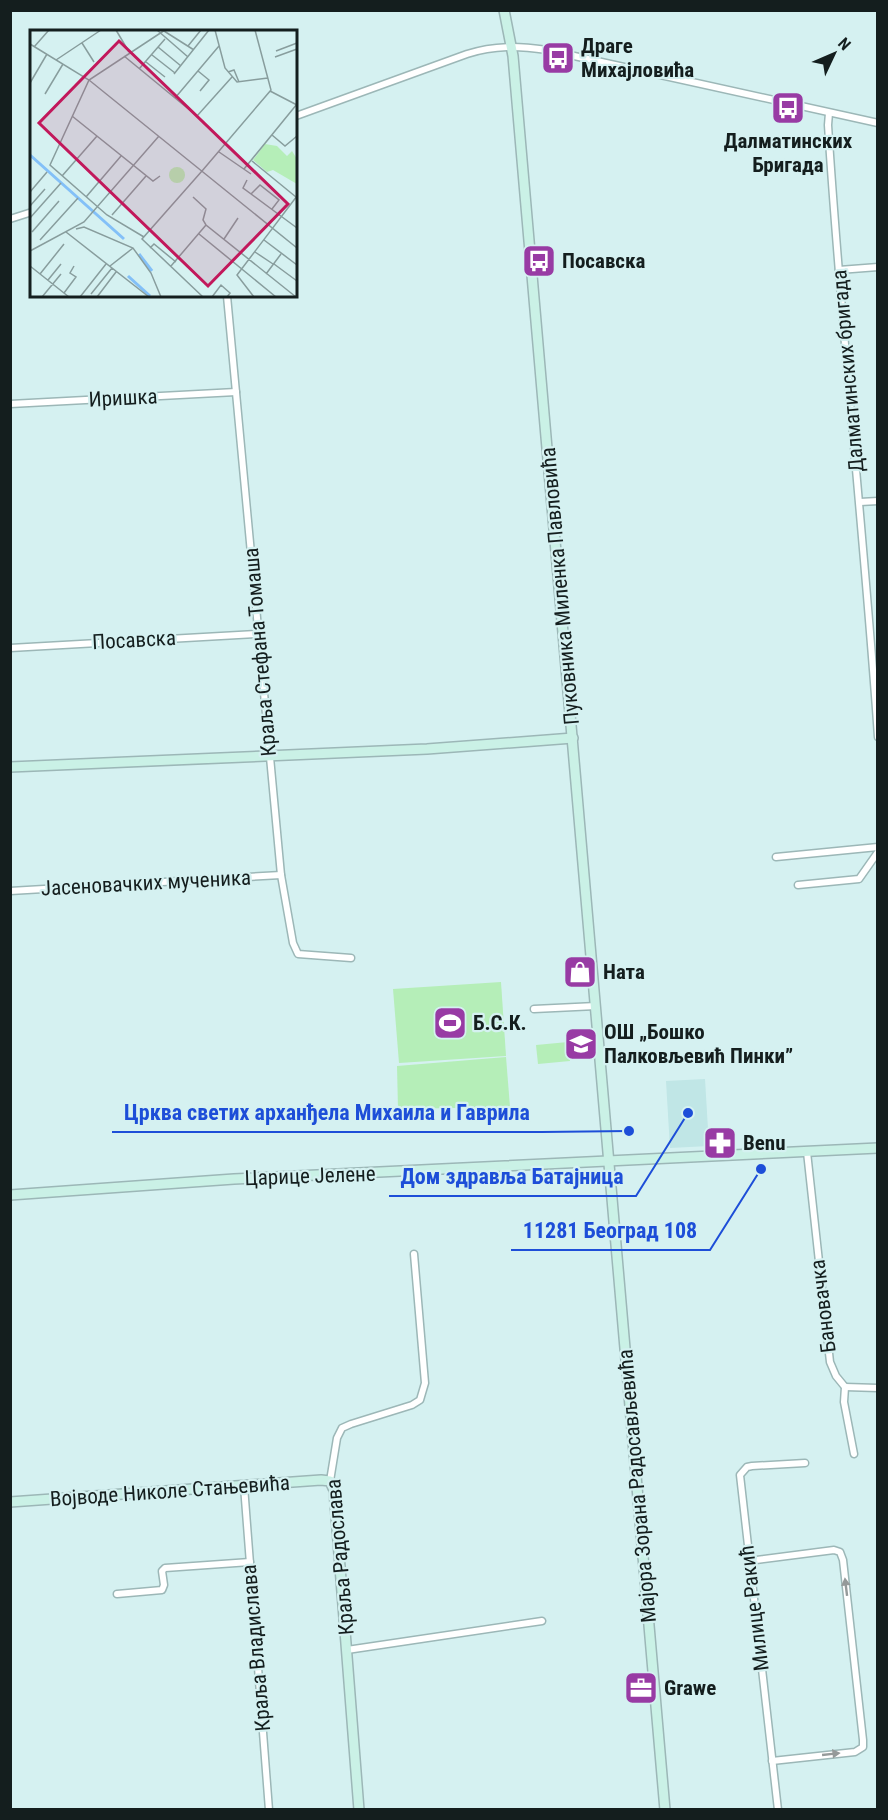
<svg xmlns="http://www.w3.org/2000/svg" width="888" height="1820" viewBox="0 0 888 1820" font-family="'Roboto Condensed',sans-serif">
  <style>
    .built { fill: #c0e6e6 }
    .green { fill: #b5eeb8 }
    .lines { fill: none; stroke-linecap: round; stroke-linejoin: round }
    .street-casing { stroke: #9cb7b7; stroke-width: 9 }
    .secondary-casing { stroke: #9cb7b7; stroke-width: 12 }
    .street { stroke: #fff; stroke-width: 6 }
    .secondary { stroke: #caf1e6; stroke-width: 9 }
    .oneway { fill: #959a9a }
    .labels { text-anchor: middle; stroke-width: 4.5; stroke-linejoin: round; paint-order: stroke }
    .poi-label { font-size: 21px; font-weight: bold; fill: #141e1e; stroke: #d5f1f1; text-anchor: start }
    .street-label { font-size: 21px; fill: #141e1e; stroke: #d5f1f1 }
    .inset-river { fill: none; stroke: #83c0f8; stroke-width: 3 }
    .inset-road { fill: none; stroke: #889d9d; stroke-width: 1.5 }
    .view { fill: #c2185b; fill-opacity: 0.15; stroke: #c2185b; stroke-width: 3 }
    .inset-edge { fill: none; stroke: #141e1e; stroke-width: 3 }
    .leader { fill: none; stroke: #1d4ed8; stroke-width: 2 }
    .callout-dot { fill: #1d4ed8; stroke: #d5f1f1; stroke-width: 2 }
    .callout-label { font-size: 22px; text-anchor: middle; font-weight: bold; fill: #1d4ed8; stroke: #d5f1f1; stroke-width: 4.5; stroke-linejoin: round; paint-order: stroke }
  </style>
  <rect width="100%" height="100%" fill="#d5f1f1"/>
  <path class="built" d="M705,1079L709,1146L670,1148L666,1081Z"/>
  <g class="green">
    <path d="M501,982L506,1056L399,1063L393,989Z"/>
    <path d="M568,1042L570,1061L538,1064L536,1045Z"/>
    <path d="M506,1057L510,1107L398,1109L397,1066Z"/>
  </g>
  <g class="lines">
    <defs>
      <g id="street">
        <path d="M829,113L828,125C841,330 864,533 878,737"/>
        <path d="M296,116L467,54C495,45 519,46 547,50L878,123"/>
        <path d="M10,219L32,212"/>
        <path d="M839,270L878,267"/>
        <path d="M227,296L281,875L293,943L298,954L351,958"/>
        <path d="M10,404L236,392"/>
        <path d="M860,502L878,501"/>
        <path d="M10,648L258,634"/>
        <path d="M776,857L878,847"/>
        <path d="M798,885L859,879L878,852"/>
        <path d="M10,891L281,875"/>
        <path d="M534,1009L596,1006"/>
        <path d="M807,1152L830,1362L836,1376L845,1387L844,1402L854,1454"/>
        <path d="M845,1387L878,1388"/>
        <path d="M330,1481L337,1438L342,1428L351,1424L412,1405L420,1400L425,1383L414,1254"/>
        <path d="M244,1486L269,1810"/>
        <path d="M749,1561L834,1550L840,1552L843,1560L863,1740V1747L855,1752L772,1761"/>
        <path d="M117,1594L162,1590L164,1585L162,1571L165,1568L250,1562"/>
        <path d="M347,1650L542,1621"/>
        <path d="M778,1810L740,1475L747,1467L752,1466L805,1463"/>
      </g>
      <g id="secondary">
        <path d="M504,10L513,56L665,1810"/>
        <path d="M10,767L427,749L573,738"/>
        <path d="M10,1195L234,1179L878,1148"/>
        <path d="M10,1502L321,1480L330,1481L334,1490L359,1810"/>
      </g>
    </defs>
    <use href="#street" class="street-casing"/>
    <use href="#secondary" class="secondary-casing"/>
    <use href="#street" class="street"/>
    <use href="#secondary" class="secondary"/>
  </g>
  <defs><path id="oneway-solid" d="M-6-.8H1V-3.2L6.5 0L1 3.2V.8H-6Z" transform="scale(1.5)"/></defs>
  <g class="oneway">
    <use href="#oneway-solid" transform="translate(846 1587) rotate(-97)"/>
    <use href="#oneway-solid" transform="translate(831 1754) rotate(-6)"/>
  </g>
  <defs>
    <symbol id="bus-square" viewBox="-11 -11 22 22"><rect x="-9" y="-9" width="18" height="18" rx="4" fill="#983ba4" stroke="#d5f1f1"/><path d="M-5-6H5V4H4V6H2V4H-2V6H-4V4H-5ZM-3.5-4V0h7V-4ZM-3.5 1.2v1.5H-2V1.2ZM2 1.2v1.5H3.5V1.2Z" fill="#fff"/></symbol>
    <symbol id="shop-square" viewBox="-11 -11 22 22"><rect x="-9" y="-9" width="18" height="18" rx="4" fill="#983ba4" stroke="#d5f1f1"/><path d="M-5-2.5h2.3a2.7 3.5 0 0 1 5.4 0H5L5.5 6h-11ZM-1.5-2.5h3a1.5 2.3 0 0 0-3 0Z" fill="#fff"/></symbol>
    <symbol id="stadium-square" viewBox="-11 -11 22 22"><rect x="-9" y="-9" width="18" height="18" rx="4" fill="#983ba4" stroke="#d5f1f1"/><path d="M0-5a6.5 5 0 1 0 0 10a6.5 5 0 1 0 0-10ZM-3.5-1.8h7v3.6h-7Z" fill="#fff"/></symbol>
    <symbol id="school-square" viewBox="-11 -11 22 22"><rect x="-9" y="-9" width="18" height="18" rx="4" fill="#983ba4" stroke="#d5f1f1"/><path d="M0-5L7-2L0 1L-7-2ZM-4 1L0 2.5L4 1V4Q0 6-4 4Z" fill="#fff"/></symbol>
    <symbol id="pharmacy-square" viewBox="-11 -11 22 22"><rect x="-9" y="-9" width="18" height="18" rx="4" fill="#983ba4" stroke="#d5f1f1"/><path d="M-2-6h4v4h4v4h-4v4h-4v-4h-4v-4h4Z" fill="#fff"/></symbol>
    <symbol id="office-square" viewBox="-11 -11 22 22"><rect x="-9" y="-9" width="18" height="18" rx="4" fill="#983ba4" stroke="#d5f1f1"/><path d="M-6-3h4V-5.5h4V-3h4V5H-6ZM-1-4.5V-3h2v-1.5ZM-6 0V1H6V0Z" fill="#fff"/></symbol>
  </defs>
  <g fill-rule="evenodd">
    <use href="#bus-square" x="539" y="39" width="38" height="38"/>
    <use href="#bus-square" x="769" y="89" width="38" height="38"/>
    <use href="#bus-square" x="520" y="242" width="38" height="38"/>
    <use href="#shop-square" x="561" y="953" width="38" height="38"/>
    <use href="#stadium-square" x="431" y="1004" width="38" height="38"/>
    <use href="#school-square" x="562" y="1025" width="38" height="38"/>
    <use href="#pharmacy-square" x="701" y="1124" width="38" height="38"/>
    <use href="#office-square" x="622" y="1669" width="38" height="38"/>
  </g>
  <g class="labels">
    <g class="poi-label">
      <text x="581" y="53">Драге<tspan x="581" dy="24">Михајловића</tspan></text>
      <text x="788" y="148" text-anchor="middle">Далматинских<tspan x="788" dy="24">Бригада</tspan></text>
      <text x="562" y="268">Посавска</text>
      <text x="603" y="979">Ната</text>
      <text x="473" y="1030">Б.С.К.</text>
      <text x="604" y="1039">ОШ „Бошко<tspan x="604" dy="24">Палковљевић Пинки”</tspan></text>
      <text x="743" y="1150">Benu</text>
      <text x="664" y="1695">Grawe</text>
    </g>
    <g class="street-label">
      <text transform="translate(848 371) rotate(-95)" y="7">Далматинских бригада</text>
      <text transform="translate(123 398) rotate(-3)" y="7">Иришка</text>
      <text transform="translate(560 586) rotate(-95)" y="7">Пуковника Миленка Павловића</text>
      <text transform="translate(134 640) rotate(-3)" y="7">Посавска</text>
      <text transform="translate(260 652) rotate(-95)" y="7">Краља Стефана Томаша</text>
      <text transform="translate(146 883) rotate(-3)" y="7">Јасеновачких мученика</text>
      <text transform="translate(310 1176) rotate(-2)" y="7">Царице Јелене</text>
      <text transform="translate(823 1306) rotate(-97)" y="7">Бановачка</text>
      <text transform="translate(637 1486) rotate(-95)" y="7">Мајора Зорана Радосављевића</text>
      <text transform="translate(170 1491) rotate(-4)" y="7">Војводе Николе Стањевића</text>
      <text transform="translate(340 1557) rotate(-95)" y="7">Краља Радослава</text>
      <text transform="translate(754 1608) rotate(-97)" y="7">Милице Ракић</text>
      <text transform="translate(256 1648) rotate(-95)" y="7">Краља Владислава</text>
    </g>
  </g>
  <g transform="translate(30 30)">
    <rect width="267" height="267" fill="#d5f1f1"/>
    <path d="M139 145a8 8 0 1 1 16 0a8 8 0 1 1-16 0Z" fill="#b5eeb8"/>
    <path d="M235,114L247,116L257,126L262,121L267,129V154L243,140L237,142L223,130Z" fill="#b5eeb8"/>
    <path class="inset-river" d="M0,125L94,209M109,224L122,241M98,246L120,266"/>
    <path class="inset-road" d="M86,0L99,22M127,0L158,27M185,0L195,38L207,52L238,48M134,1L164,20M52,13L64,32M0,14L59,50L267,218M158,16L171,0M4,17L19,0M128,17L151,36M246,21L267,13M122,25L145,43M94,26L167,86L202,47M245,27L267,19M26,30L71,0M116,32L135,47M109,39L135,9M168,41L179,50L170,61M198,42L204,40L209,52M144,44L179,0M0,53L17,24M240,61L267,75M15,64L33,34M145,68L189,16M42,86L123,151L130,146M242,105L255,116L267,106M189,122L221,144M222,131L266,167M214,139L267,74M172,141L112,209L173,267M172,141L241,60L225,0M32,146L67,106M217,150L213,158L267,198M0,162L17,142M221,164L230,155L249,170L242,179M56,167L91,126M163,167L176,179L173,190L176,195L266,267M0,176L15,159M82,185L116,146M0,188L31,153M46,199L54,197L103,218L121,243L131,267M2,202L29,171M36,202L119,267M169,204L246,267M114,207L77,185L20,135L59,50L135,0M194,209L208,188M10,210L48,168M234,210L267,235M120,218L124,214L146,232M0,221L54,192L129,106M225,222L243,234M244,234L267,251M0,236L39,267M80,236L103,218M141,236L176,195M10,244L34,214M236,244L251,224M18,250L31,234M34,263L46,247L40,243L44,236M61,264L82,238M12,267L31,244M50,267L76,234M67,267L86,242M182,267L191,255L200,263L197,267M224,267L207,245L267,166"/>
    <path class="view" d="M89,11L258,174L178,256L9,93Z"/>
    <rect width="267" height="267" class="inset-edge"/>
  </g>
  <path class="leader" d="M629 1131L542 1132H112M688 1113L636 1196H389M761 1169L710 1250H511"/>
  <g class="callout-dot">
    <circle cx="629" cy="1131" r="6"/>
    <circle cx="688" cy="1113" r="6"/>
    <circle cx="761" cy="1169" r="6"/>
  </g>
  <g class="callout-label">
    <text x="327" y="1120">Црква светих арханђела Михаила и Гаврила</text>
    <text x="512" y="1184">Дом здравља Батајница</text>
    <text x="610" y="1238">11281 Београд 108</text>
  </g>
  <rect width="888" height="1820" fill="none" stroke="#141e1e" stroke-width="24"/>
  <g transform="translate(834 54) rotate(46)" stroke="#d5f1f1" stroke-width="4.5" paint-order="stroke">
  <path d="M0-4.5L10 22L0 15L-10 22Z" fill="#141e1e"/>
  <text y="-9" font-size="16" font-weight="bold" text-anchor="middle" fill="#141e1e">N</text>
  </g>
</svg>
